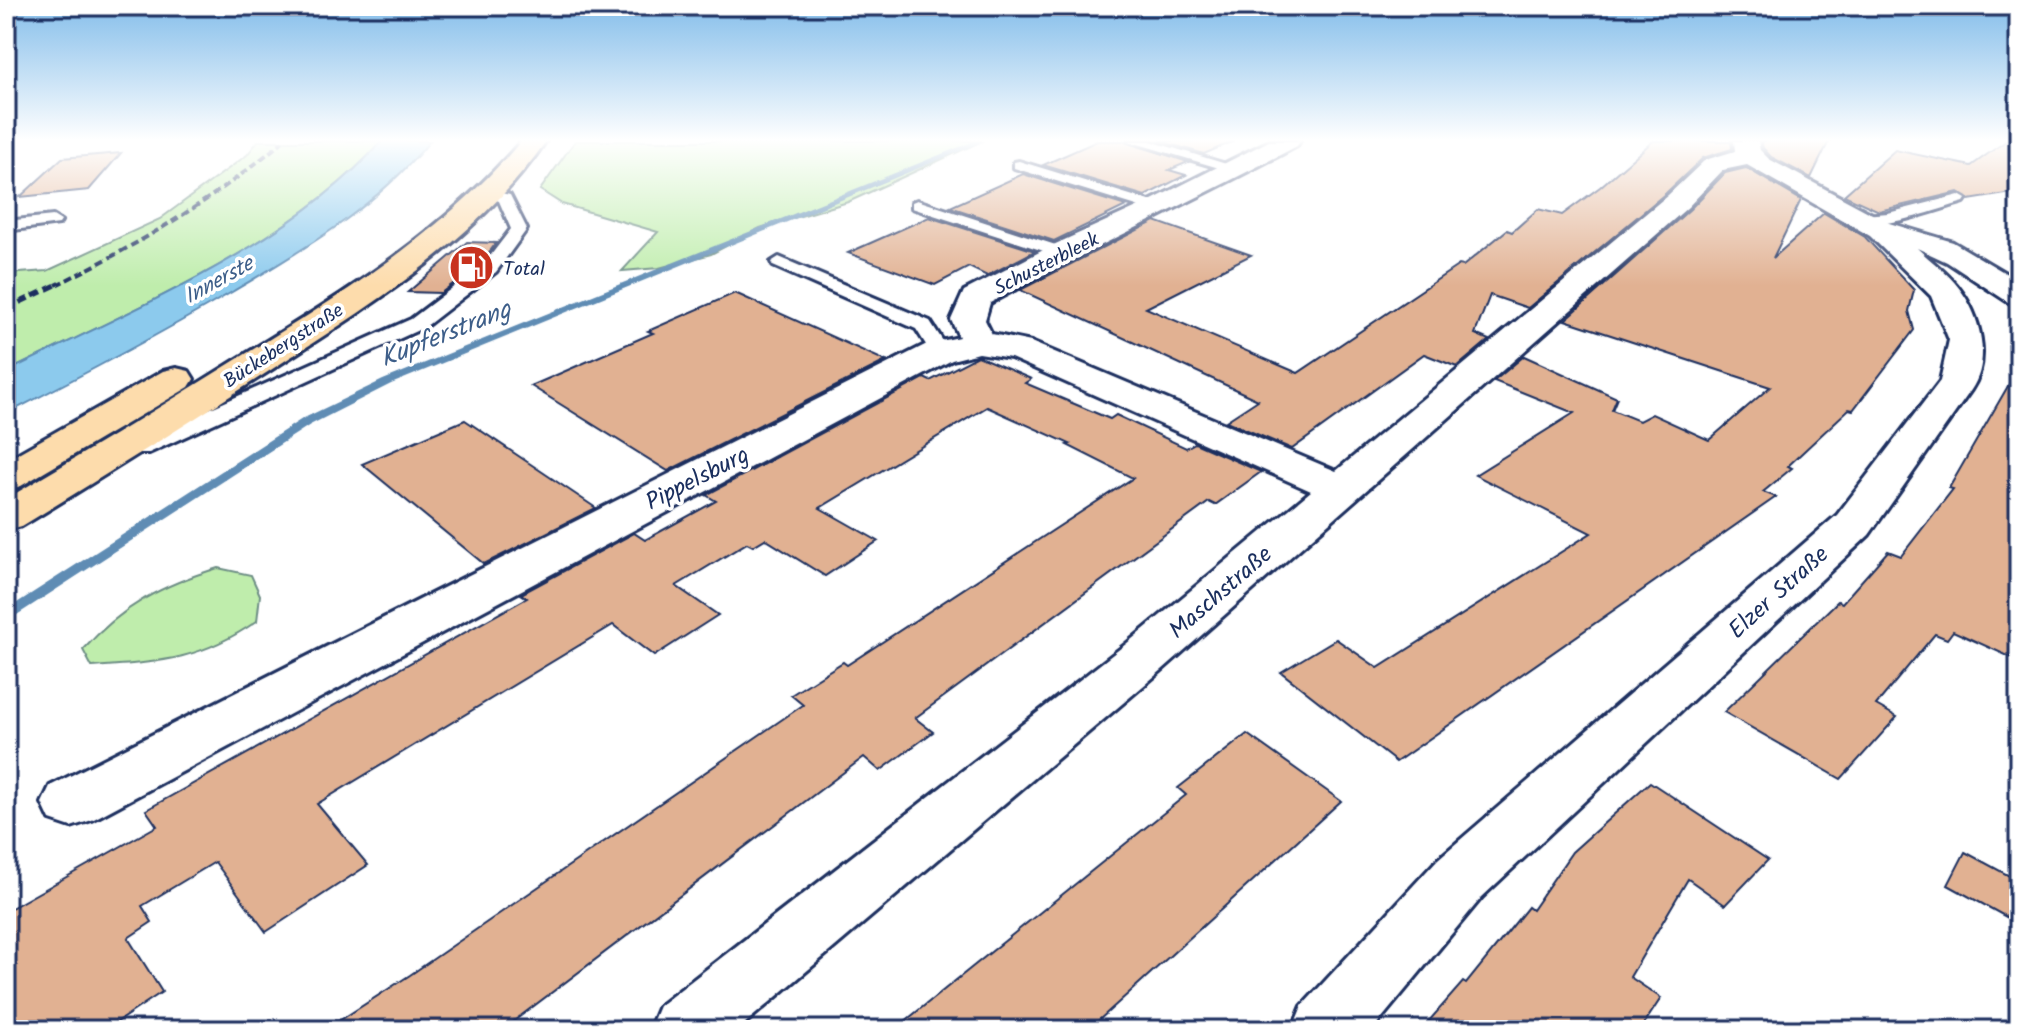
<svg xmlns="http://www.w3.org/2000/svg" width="2025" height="1036" viewBox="0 0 2025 1036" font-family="Kalam,sans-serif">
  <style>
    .green { fill: #bfedac; stroke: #6d8e85; stroke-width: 2 }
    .water { fill: #8ccaed; stroke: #5f8cb4; stroke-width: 2 }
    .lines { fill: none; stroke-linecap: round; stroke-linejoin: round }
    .stream { fill: #5f8cb4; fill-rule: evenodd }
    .building { fill: #e1b192; stroke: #1b2f5e; stroke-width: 2 }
    .lane-casing { stroke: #1b2f5e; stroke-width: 6 }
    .street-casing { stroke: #1b2f5e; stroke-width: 6 }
    .highway-casing { stroke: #1b2f5e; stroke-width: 6 }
    .lane { fill: #fff; fill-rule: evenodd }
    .street { fill: #fff; fill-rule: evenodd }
    .highway { fill: #fddcac; fill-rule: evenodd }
    .rail-far1 { stroke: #1b2f5e; stroke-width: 4; stroke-dasharray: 8 4; stroke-linecap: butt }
    .rail { stroke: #1b2f5e; stroke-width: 5; stroke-dasharray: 10 5; stroke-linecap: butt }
    .labels { text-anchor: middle; stroke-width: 7; stroke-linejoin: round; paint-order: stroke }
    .far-street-label { font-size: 20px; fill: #1b2f5e; stroke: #fff }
    .far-poi-label { font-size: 20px; fill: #1b2f5e; stroke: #fff; text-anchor: start }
    .far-water-label { font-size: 22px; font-style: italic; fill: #3d5e89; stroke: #fff }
    .street-label { font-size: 24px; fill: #1b2f5e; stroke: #fff }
    .water-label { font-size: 26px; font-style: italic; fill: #3d5e89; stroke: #fff }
  </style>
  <rect width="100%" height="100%" fill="#fff"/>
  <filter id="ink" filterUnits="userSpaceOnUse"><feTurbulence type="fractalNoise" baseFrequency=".0125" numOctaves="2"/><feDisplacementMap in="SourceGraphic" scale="16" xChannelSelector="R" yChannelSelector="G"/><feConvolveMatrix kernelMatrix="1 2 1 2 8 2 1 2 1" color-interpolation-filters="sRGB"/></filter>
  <g filter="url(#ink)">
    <g class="green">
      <path d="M258,141H382C291,245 129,311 6,372V274L47,271L160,219L247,155Z"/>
      <path d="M575,141H982L848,202L760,228L711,254L659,268L622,271L658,232L562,204L540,190Z"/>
      <path d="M218,568L251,575L260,595L257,621C199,661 159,662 92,667L83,650C122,606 162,585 218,568Z"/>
    </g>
    <path class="water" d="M382,141H430C374,209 306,248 232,292C158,335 83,375 6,414V372C129,311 291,245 382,141Z"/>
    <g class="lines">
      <path class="stream" d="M974,141H985L391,384L310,425L6,622V610L302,419L383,380Z"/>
    </g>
    <g class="building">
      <path d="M1097,141H1125L1188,162L1169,170L1186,175L1145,196L1043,165Z"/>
      <path d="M1160,141H1234L1204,154Z"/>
      <path d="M1653,141H1731L1732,149L1703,158L1666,193L1528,308L1490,295L1475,334L1489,340L1457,367L1424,354L1292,449L1226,421L1258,400L1020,290L1155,221L1251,255L1146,308L1298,373L1459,265L1463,266L1507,230L1512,232L1538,209L1562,215L1600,187Z"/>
      <path d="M1761,141H1829L1811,178L1771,157L1763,148Z"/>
      <path d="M2006,141H2019V192L1969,200L1958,192L1879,211L1844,195L1895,150L1971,166Z"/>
      <path d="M121,153L89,190L20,197L62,158Z"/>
      <path d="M1746,168L1801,200L1773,258L1824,213L1865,237L1914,290L1909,311L1914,330L1853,410L1849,409L1788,466L1792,468L1763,492L1776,497L1396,762L1281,672L1336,639L1378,668L1591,533L1475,475L1574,413L1494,381L1524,356L1617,398L1612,410L1639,421L1652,414L1709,440L1770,387L1565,320L1690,209L1725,173Z"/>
      <path d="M1023,174L1126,206L1054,241L950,207Z"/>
      <path d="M929,217L1035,251L987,276L969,267L935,285L848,253Z"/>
      <path d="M467,242L496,243L482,262L441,293L408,292Z"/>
      <path d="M735,293L886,361L668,471L531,386L653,333L648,331Z"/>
      <path d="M978,356L1031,379L1025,383L1110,419L1116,415L1186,448L1195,443L1261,472L1215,505L1209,502L915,718L933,732L880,771L864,757L502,1030H325L410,975L803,705L791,695L843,662L847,665L1133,478L1067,445L1070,444L987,407L820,508L878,541L825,576L765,539L753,546L747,543L676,586L718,615L654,656L613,625L317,804L368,865L266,932L215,862L142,906L152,922L128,938L162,992L105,1030H22L6,999V911L157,826L146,810L527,598L521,594L634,533L645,540L716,501L706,495L924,378L930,381Z"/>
      <path d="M2019,367V661L1953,631L1947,639L1935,634L1876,705L1897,717L1841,779L1724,712L1838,601L1842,603L1888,551L1901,556L1953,489L1949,488Z"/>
      <path d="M465,420L596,508L484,564L362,464Z"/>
      <path d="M1247,734L1341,801L1088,1030H894L1186,795L1178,788Z"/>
      <path d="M1650,782L1768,860L1725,905L1688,879L1630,977L1661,998L1640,1030H1421L1463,982L1466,984L1528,907L1532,910L1572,852Z"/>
      <path d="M1965,852L2019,881V924L1948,885Z"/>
    </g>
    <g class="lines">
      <defs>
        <g id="lane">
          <path d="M1128,141H1150L1243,169L1236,173Z"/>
          <path d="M1019,161L1163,205L1166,208L1163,211H1153L1014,168V162Z"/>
          <path d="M488,190L510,195L527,229L496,272L425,327L149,453H133L130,448L133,443L411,319L484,264L511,229L499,201L481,194Z"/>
          <path d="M1959,195L1966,199L1964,202C1942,208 1873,234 1856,220L1864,215L1888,213Z"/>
          <path d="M917,200L1068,249L1070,252L1062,257L1056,255L912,208V202Z"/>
          <path d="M53,216L61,221L59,224L6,231V221Z"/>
          <path d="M779,257L930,321L950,352L940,358L933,356L916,329L773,266L771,262Z"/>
        </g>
        <path id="street" d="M1269,141H1300L1297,146C1195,200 1091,248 990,303L985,320L992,334L1031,342L1336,471L1668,195L1705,160L1735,151L1734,141H1758L1760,150L1769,159L1889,223L1953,242L2019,281V305L2008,302L1947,262L1917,248C1931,261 1948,273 1959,288C1980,315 1992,360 1971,390L1869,535L1482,897L1372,1030H1292L1302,1006L1438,859L1837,515L1940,381L1949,340L1931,296L1870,236L1747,165L1723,170L1688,207L1162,670L737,1030H649L659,1006L1126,644L1311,491L1011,358L979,353L952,360L92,820L71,827L50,820L42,803L50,786L927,344L959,337L951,320L964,291L1051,246L1148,202Z"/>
        <g id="highway">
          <path d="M521,141H546C476,243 365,309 263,375C183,426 103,477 22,526L6,530V499C83,454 159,408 234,361C338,297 442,235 521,141Z"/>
          <path d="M176,368L189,371L194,379L189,387L21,486L6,490V460L163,371Z"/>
        </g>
      </defs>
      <use href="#lane" class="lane-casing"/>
      <use href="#street" class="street-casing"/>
      <use href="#highway" class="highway-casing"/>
      <use href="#lane" class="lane"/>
      <use href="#street" class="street"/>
      <use href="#highway" class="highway"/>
      <path class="rail-far1" d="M56,285C138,245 214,200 283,141"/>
      <path class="rail" d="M6,309L60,283"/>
    </g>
  </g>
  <linearGradient id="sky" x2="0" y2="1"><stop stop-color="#83bdea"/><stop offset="0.49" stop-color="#fff"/><stop offset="1" stop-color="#fff" stop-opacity="0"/></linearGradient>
  <rect width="2025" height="286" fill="url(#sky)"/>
  <defs>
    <symbol id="fuel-disc" viewBox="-11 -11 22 22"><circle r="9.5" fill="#c8321e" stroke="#fff"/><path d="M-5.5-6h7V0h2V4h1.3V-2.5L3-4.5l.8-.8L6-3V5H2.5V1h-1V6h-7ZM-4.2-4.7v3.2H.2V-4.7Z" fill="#fff"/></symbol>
  </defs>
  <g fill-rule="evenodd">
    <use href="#fuel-disc" x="446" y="242" width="51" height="51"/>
  </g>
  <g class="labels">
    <g class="far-street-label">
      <text transform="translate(1046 263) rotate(-27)" y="7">Schusterbleek</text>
      <text transform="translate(283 345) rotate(-33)" y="7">Bückebergstraße</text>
    </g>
    <g class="far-poi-label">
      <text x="503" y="275">Total</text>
    </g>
    <g class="far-water-label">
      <text transform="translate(218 279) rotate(-29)" y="8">Innerste</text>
    </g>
    <g class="street-label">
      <text transform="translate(697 478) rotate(-27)" y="8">Pippelsburg</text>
      <text transform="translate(1220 592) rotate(-41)" y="8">Maschstraße</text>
      <text transform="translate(1778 592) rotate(-42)" y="8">Elzer Straße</text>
    </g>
    <g class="water-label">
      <text transform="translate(445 333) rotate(-22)" y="9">Kupferstrang</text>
    </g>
  </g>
  <rect width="2025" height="1036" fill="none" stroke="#fff" stroke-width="32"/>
  <rect x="16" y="16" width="1993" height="1004" fill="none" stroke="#1b2f5e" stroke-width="3" filter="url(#ink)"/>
</svg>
